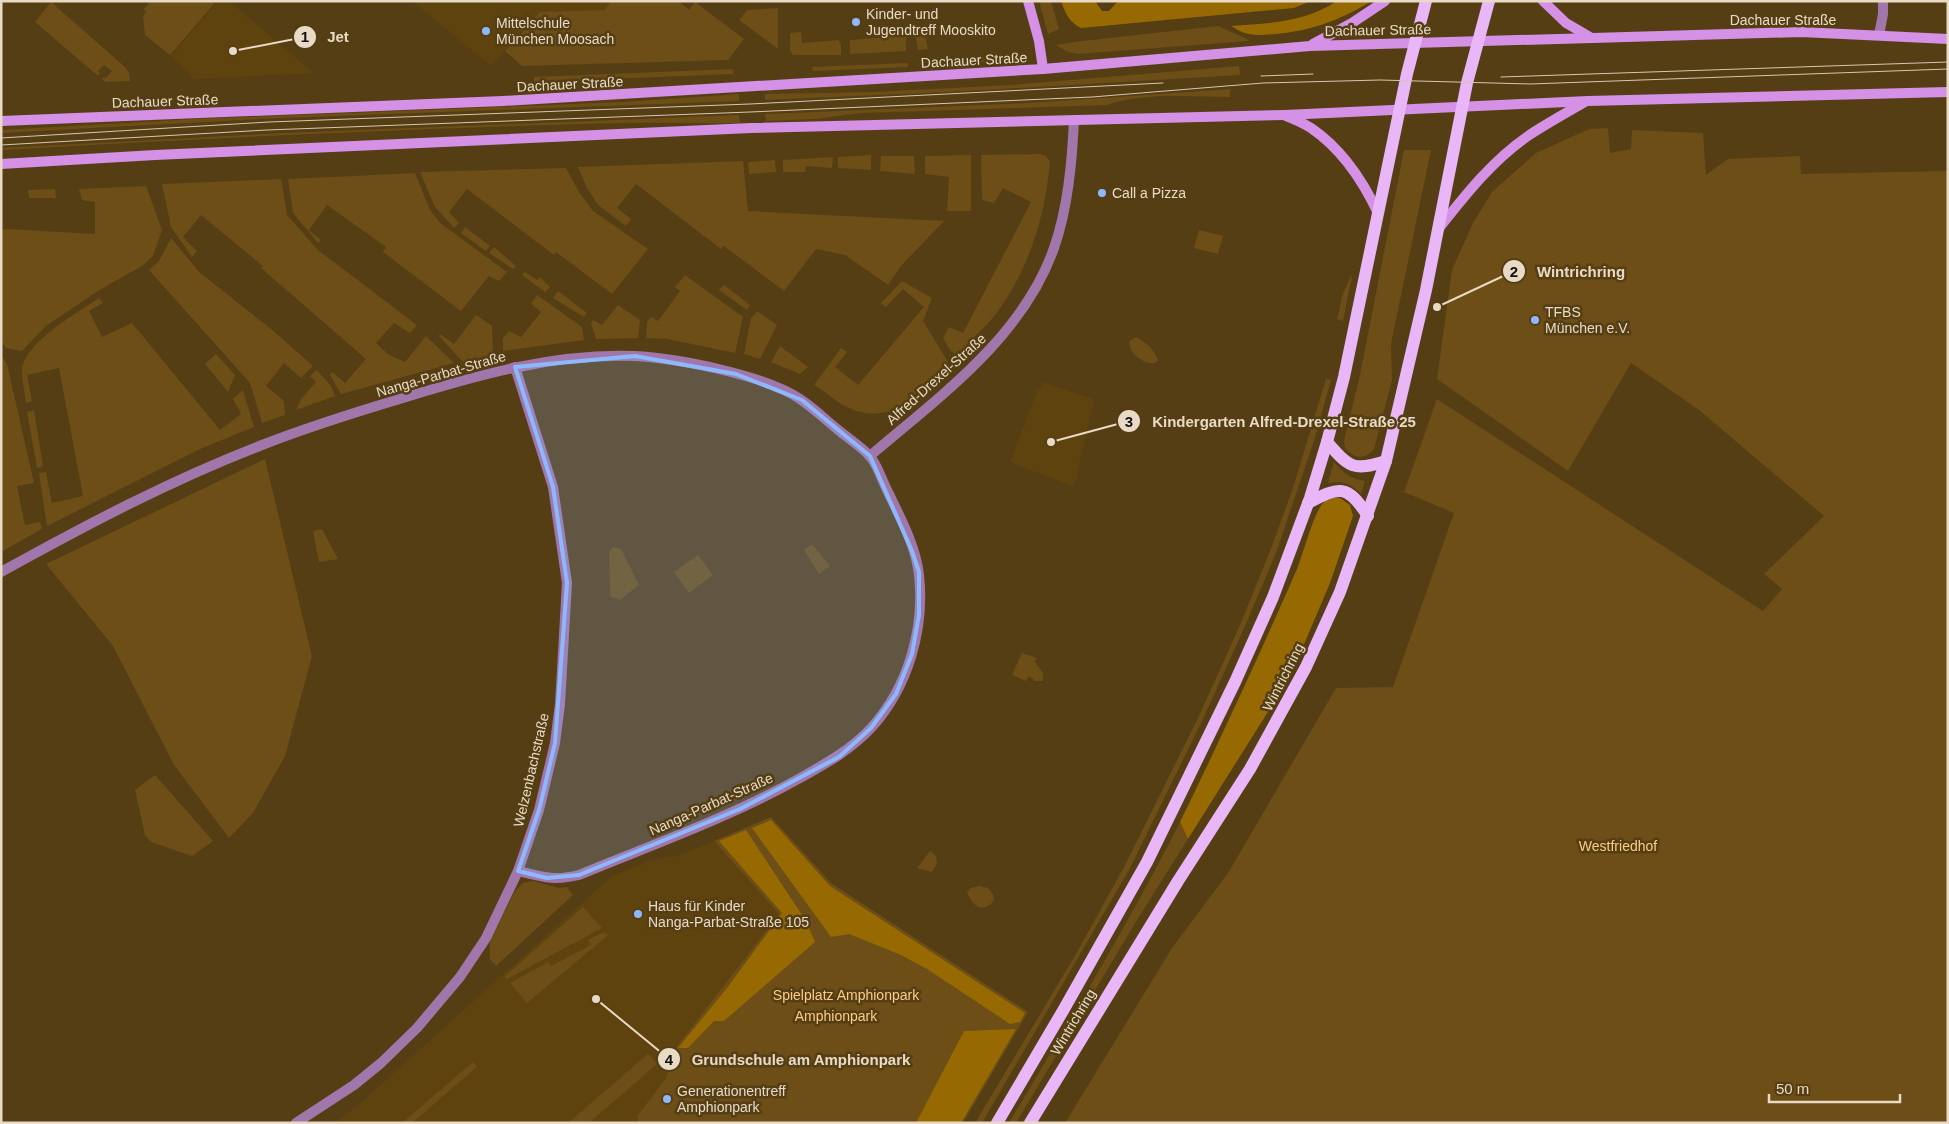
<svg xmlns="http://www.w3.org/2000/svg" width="1949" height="1124" viewBox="0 0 1949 1124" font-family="Helvetica,sans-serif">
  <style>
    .built { fill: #5f430f }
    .green { fill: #6c4e16 }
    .forest { fill: #966903 }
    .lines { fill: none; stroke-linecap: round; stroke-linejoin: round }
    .street { stroke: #a076ab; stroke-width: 10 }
    .secondary { stroke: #d491e6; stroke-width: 10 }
    .primary { stroke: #e9b7f8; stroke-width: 12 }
    .tram { stroke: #d6c7b0; stroke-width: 1 }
    .marked { fill: #8db9fc; fill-opacity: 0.2; stroke: #8db9fc; stroke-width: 4; stroke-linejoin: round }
    .poi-dot { fill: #8db9fc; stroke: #553e14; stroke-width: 2 }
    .labels { text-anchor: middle; stroke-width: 5; stroke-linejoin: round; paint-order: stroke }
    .poi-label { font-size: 14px; fill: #e8dac5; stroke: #553e14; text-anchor: start }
    .street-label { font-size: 14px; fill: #e8dac5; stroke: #553e14 }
    .park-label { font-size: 14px; fill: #facd85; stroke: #553e14 }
    .leader { fill: none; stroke: #e8dac5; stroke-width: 2 }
    .callout-dot { fill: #e8dac5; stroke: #553e14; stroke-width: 2 }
    .mark-label { font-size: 15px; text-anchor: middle; font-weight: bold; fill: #111 }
    .callout-label { font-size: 15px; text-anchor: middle; font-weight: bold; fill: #e8dac5; stroke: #553e14; stroke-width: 5; stroke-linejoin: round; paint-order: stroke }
  </style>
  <rect width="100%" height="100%" fill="#553e14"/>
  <g class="built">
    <path d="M218,1H229L314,73L194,79L171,56Z"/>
    <path d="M412,1H612L605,10L540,12L491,66Z"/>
    <path d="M1043,382L1094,399L1074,487L1010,462L1038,389L1041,390Z"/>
    <path d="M714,841L779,914L674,1050L666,1078L638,1115V1123H334L357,1106L611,877L649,861L676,856Z"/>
  </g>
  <g class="green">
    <path d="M151,1H211L214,4L170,55L145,35L143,16L146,12L144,9Z"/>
    <path d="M612,1H679L689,10L695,2L744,39L728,60L522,66L505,51L540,12L604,10Z"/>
    <path d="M1039,1H1051L1059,29L1048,34Z"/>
    <path d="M51,2L125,67L129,73L130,81L106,82L102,79L104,77L106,78L112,71L104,65L98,71L100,73L98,76L35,22Z"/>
    <path d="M778,8V49L739,20L747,10Z"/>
    <path d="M1218,26L1247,39L1249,41L1077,54L1066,51L1056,45L1082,41Z"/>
    <path d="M924,31L928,49L918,50L915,32Z"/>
    <path d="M801,32L802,43L839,40L840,44H841V55H793L790,51V33Z"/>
    <path d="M901,33H906V51L850,54V40L901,36Z"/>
    <path d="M1013,55L1000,61L931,65L928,61Z"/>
    <path d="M908,63V67L813,71L812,67Z"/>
    <path d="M1239,66L1240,75L950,92L765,100V94L873,92L1011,85Z"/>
    <path d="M733,69V74L534,82V77Z"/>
    <path d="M1230,89V97C1192,97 1143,92 1107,105L861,113L816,119L766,121L765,114L1030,103Z"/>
    <path d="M739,94V101L259,119L1,133V130L195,119L623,102Z"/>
    <path d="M739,115L740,123C701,124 662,122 623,123C416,128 208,138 1,150V148L284,133Z"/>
    <path d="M1608,128L1610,153L1631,149L1632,130L1703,133L1706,175L1728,159L1800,156L1801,174L1948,171V1123H1065L1172,948L1228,873L1336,688L1393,687L1454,513L1404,492L1437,399L1763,611L1782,589L1764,574L1824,516L1699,410L1631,363L1568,471L1437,379L1452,270L1473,223L1492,192L1536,153L1589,129Z"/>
    <path d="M1404,150H1431L1391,344L1392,380L1374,449C1364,461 1354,458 1345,448L1344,440L1360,375Z"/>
    <path d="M1040,154L1046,156L1050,162C1045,216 1029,270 996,314C984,329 969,342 956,355L950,350L943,338L949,327L963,333L1031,202L1003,188L994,203L982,200L981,155Z"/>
    <path d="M871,155V170L838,168V157Z"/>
    <path d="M971,155V211H947L949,177L925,174V156Z"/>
    <path d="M881,156H914L915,174L880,171Z"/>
    <path d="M833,157L832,168L806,166L805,172H783V160Z"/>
    <path d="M775,160L776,172L749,174L748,162Z"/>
    <path d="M743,161L748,211L944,221L900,267L888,285L845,255L816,249L784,291L724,246L721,249L636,184L617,208L631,219L626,226L598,205L587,188L578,167Z"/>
    <path d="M566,168L579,192L593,211L648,249L612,294L556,252L554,255L467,189L449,212L459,223L454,228L435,207L420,172Z"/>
    <path d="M415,173L430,210L440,223L507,272L499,281L489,276L461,311L383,252L386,247L327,205L309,230L321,240L318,243L293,213L288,179Z"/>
    <path d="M281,179L287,215L318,250L417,325L410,333L394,323L376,343L389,355L405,362L426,336L454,363L341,394L330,375L332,372L345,383L366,359L261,268L263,266L201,215L183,237L197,251L192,257L171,227L162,184Z"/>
    <path d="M146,186L162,230L153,256L142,266L101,289L46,326L22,351L6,348L1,340V230L8,229L95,234V202L82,200L79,189Z"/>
    <path d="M55,189L56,198H29L28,190Z"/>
    <path d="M465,227L490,246L486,251L461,233Z"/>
    <path d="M1199,230L1223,236L1218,254L1194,248Z"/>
    <path d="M171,238L199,272L270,328L313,366L301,378L284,363L266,386L284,401L285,415L262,423L250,383L149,270L159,261Z"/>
    <path d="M494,247L516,266L513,269L489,253Z"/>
    <path d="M525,272L537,280L540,277L550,287L545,292L522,275Z"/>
    <path d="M685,275L743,317L735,353L667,339L646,338L647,322L651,317L658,321L680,291L675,287Z"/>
    <path d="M1351,276H1352L1343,321L1337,319L1343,293Z"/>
    <path d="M902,281L932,298L923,321L948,362C915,393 893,431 843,405C833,399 824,391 814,385L841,348L847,352L835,367L858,385L924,307L903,289L886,307L881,303Z"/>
    <path d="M724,285L750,305L747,310L719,290Z"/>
    <path d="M558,291L587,313L584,317L553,298Z"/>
    <path d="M537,295L582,327L584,340L503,351V338L509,331L521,337L541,312L531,304Z"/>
    <path d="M99,298L103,303L89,311L102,337L132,323L220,430L241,414L233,399L243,390L254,427L200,449L47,526L39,473L46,472L52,503L83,496L59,368L27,375L32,401L26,403C25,394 21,376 22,368C27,341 78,312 99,298Z"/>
    <path d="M618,305L640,320L638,338L596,339L591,323L593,320L602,325Z"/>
    <path d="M757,311L777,325L760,359L744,354L751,318Z"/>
    <path d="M476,315L492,326L493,354L463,362L439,336L440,334L454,344Z"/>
    <path d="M1136,337C1146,342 1154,349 1158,360L1155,363C1143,365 1129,353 1129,341Z"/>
    <path d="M780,346L808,367L800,374L771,362Z"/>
    <path d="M216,354L235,375L228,392L205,364Z"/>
    <path d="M1,355L7,364L34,483L17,486L25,525L40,522L42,529L1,552Z"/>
    <path d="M317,370L331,386L335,396L296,410L301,399L316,382L310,376Z"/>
    <path d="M1326,379L1331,380L1314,441L1276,553L1245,626L1203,719L1129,870L982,1123H975L1076,954L1124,867L1198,718L1240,625L1270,551L1293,488Z"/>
    <path d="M34,410L43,466L37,468L27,412Z"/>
    <path d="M265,459L312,656L285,756L253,813L229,838L174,765L113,646L46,564Z"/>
    <path d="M1334,462C1343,473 1351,479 1365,481L1361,494C1351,483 1342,481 1328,483Z"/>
    <path d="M322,529L338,559L319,562L313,531Z"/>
    <path d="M812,544L830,566L819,574L804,550Z"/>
    <path d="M613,547L621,549L639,585L620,600L611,597L610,591L609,552Z"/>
    <path d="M698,555L713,575L689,593L674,572Z"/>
    <path d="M1022,653L1037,658L1035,662L1043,673V681H1035L1029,676L1026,681L1012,675Z"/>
    <path d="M155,775L213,841L192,856L151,842L145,835L135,790Z"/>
    <path d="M771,817L831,883L1028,1012L963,1123H638V1115L666,1078L674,1050L779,914L714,841Z"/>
    <path d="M1180,822L1188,839L1137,920L1016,1123H1009C1068,1023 1128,925 1180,822Z"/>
    <path d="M930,851L936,856L937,863L932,872L917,868Z"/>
    <path d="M533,881L559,888L567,887L573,895L496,966L490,959V941L515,891L523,883Z"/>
    <path d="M979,886L988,888L993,894L994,900C984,914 972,907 967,892L971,888Z"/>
    <path d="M583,907L602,928L507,979L504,977Z"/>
    <path d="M604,932L608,935L527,1003L510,983L548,962L551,966L591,945L588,940Z"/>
    <path d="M648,1054L657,1064L589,1123H568Z"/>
    <path d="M473,1062L477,1067L413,1122L402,1123Z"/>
  </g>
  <g class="forest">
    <path d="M1061,1H1095L1102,11H1109L1118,1H1311L1294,8L1081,28C1070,23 1065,13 1061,1Z"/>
    <path d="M1337,1L1370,2C1340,20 1311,31 1276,34C1265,35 1255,36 1245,33C1240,32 1235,28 1231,26C1269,23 1304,23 1337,1Z"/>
    <path d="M1334,498H1340L1350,505L1353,516L1330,583L1305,642L1271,707L1188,839L1180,822C1221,738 1260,654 1297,569C1303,555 1314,511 1324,502C1327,499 1331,499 1334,498Z"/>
    <path d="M771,820L830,886L1025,1013L1020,1022L1010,1024L927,969L901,955L849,934L831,937L752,828Z"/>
    <path d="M746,830L806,921L815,942L724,1021H714L688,1048H678L727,988L782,913L719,841Z"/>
    <path d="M1016,1029L961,1123H916L964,1031Z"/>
  </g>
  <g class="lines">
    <g class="street">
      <path d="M1879,35L1883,14V1"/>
      <path d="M870,456C940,396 1023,337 1054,248C1068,208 1072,162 1074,120"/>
      <path d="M1,572C86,525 171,480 262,445C308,427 356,412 403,398C478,375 555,353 634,356C677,358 764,375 800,399C815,409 828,422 842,433C852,441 865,449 872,459C879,469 883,483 889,494C901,519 916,547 919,575C925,629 908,687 872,727C852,749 827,763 802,777C731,817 654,844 579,875C554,881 543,877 518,871"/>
      <path d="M296,1123L354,1085L381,1063L417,1028L460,977L486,938L518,871L539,810L555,743L560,704L567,583L553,487L515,367"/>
    </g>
    <g class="secondary">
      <path d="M1028,1L1039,41L1043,69"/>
      <path d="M1543,1L1566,23L1590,37"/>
      <path d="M1313,44L1352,23L1385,1"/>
      <path d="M1286,116C1294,119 1303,123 1311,128C1342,149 1362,179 1378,213"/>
      <path d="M1,121L503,101L1043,69L1310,46L1801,32L1948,39"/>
      <path d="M1,164L155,155L751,128L1285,115L1588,101L1948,92"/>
      <path d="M1440,227C1466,194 1493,160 1528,136C1546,124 1566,113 1585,102"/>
    </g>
    <g class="primary">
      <path d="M1327,442C1349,467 1353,472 1386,461"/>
      <path d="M1308,503C1340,486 1347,484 1368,516"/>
      <path d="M997,1123L1064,1009L1147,862L1235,682L1273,597L1310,498L1327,442L1344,377L1407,74L1426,1"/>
      <path d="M1030,1123L1178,881L1250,769L1306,667L1340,592L1386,461L1426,290L1467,83L1489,1"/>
    </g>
    <g class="tram">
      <path d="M1261,76L1313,74"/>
      <path d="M1501,77L1948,62"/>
      <path d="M1,138L269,122L750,104L1163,83"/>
      <path d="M1,145L267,130L750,112L1092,97L1263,83L1380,80L1530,84L1948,69"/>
    </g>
  </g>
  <path class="marked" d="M635,356L736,374L802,400L870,456L912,551L919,572V615L912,654L896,694L871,728L839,757L740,809L579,875L547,878L518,871L539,810L555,743L567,583L553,487L515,367Z"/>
  <g class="poi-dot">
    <circle cx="856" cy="22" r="5"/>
    <circle cx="486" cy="31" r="5"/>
    <circle cx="1102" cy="193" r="5"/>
    <circle cx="1535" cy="320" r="5"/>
    <circle cx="638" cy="914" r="5"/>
    <circle cx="667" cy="1099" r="5"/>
  </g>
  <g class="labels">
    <g class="poi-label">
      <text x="866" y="19">Kinder- und<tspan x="866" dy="16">Jugendtreff Mooskito</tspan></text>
      <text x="496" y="28">Mittelschule<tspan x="496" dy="16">München Moosach</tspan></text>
      <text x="1112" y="198">Call a Pizza</text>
      <text x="1545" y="317">TFBS<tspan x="1545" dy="16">München e.V.</tspan></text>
      <text x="648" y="911">Haus für Kinder<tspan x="648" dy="16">Nanga-Parbat-Straße 105</tspan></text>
      <text x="677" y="1096">Generationentreff<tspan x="677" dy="16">Amphionpark</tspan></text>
    </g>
    <g class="street-label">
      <text x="1783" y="25">Dachauer Straße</text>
      <text transform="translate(1378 30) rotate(-1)" y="5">Dachauer Straße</text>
      <text transform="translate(974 60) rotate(-3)" y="5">Dachauer Straße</text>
      <text transform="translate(570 84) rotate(-3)" y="5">Dachauer Straße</text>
      <text transform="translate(165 101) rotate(-2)" y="5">Dachauer Straße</text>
      <text transform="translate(441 374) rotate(-16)" y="5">Nanga-Parbat-Straße</text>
      <text transform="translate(936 379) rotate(-42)" y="5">Alfred-Drexel-Straße</text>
      <text transform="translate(1283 677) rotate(-63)" y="5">Wintrichring</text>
      <text transform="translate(531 770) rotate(-77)" y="5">Welzenbachstraße</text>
      <text transform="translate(711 804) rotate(-24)" y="5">Nanga-Parbat-Straße</text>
      <text transform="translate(1073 1022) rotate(-59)" y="5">Wintrichring</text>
    </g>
    <g class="park-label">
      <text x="1618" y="851">Westfriedhof</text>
      <text x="846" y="1000">Spielplatz Amphionpark</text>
      <text x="836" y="1021">Amphionpark</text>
    </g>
  </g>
  <path class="leader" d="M233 51L305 37M1437 307L1514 271M1051 442L1129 421M596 999L669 1059"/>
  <g class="callout-dot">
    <circle cx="233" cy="51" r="5"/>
    <circle cx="1437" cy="307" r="5"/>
    <circle cx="1051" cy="442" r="5"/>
    <circle cx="596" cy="999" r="5"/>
    <circle cx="305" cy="37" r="12"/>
    <circle cx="1514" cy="271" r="12"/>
    <circle cx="1129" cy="421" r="12"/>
    <circle cx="669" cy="1059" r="12"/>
  </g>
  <g class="mark-label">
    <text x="305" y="42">1</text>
    <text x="1514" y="277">2</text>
    <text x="1129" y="427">3</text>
    <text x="669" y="1065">4</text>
  </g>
  <g class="callout-label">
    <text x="338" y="42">Jet</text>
    <text x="1581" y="277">Wintrichring</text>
    <text x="1284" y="427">Kindergarten Alfred-Drexel-Straße 25</text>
    <text x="801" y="1065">Grundschule am Amphionpark</text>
  </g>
  <rect width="1949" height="1124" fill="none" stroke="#e8dac5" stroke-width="5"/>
  <path d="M1769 1094v8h131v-8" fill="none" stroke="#e8dac5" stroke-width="2.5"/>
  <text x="1776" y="1094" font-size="15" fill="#e8dac5" stroke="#553e14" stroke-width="4" paint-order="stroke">50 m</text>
</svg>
